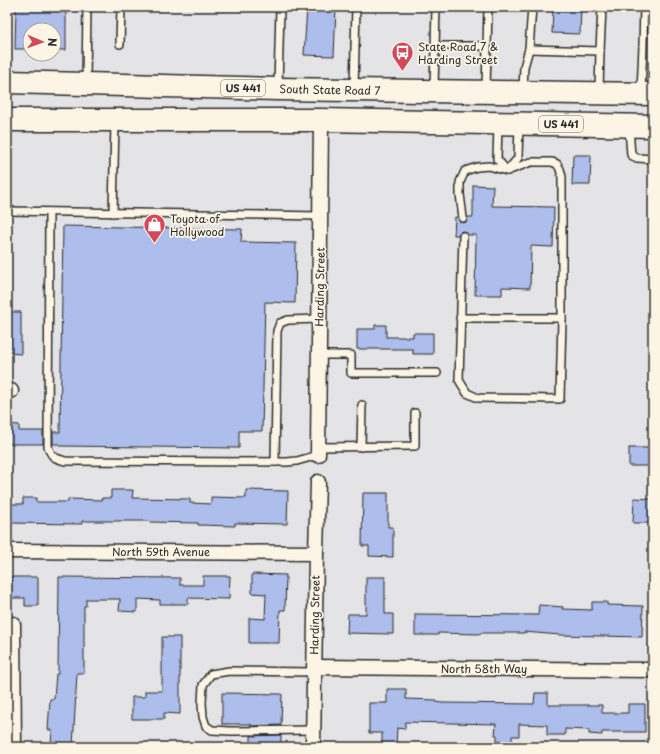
<svg xmlns="http://www.w3.org/2000/svg" width="660" height="754" viewBox="0 0 660 754" font-family="'Playpen Sans',sans-serif">
  <style>
    .building { fill: #adbeed; stroke: #2b2b2b }
    .lines { fill: none; stroke-linecap: round; stroke-linejoin: round }
    .service-casing { stroke: #2b2b2b; stroke-width: 10 }
    .minor-casing { stroke: #2b2b2b; stroke-width: 17 }
    .primary-casing { stroke: #2b2b2b; stroke-width: 25 }
    .service { stroke: #fcf5e5; stroke-width: 7 }
    .minor { stroke: #fcf5e5; stroke-width: 14 }
    .primary { stroke: #fcf5e5; stroke-width: 22 }
    .labels { text-anchor: middle; stroke-width: 3.5; stroke-linejoin: round; paint-order: stroke }
    .shield { fill: #fcf5e5; stroke: #6a6863; stroke-width: 1 }
    .shield-label { font-size: 10px; font-weight: bold; fill: #2b2b2b }
    .poi-label { font-size: 11px; fill: #2b2b2b; stroke: #fcf5e5; text-anchor: start }
    .street-label { font-size: 11px; fill: #2b2b2b; stroke: #fcf5e5 }
  </style>
  <rect width="100%" height="100%" fill="#e4e4e7"/>
  <filter id="ink" filterUnits="userSpaceOnUse"><feTurbulence type="fractalNoise" baseFrequency=".025" numOctaves="2"/><feDisplacementMap in="SourceGraphic" scale="8" xChannelSelector="R" yChannelSelector="G"/><feConvolveMatrix kernelMatrix="1 2 1 2 8 2 1 2 1" color-interpolation-filters="sRGB"/></filter>
  <g filter="url(#ink)">
    <g class="building">
      <path d="M16,7H66V50H54V30H30V49H15Z"/>
      <path d="M307,7H336L334,56L304,55Z"/>
      <path d="M553,7H581L580,34L552,33Z"/>
      <path d="M573,155H591L590,185H572Z"/>
      <path d="M473,185L493,186L492,206L554,207L553,247L531,246L530,288L502,287V295H475L476,235H468L466,232L463,231L460,232L458,235H454L455,217H458L459,221L463,223L466,222L468,217H473Z"/>
      <path d="M63,226L242,229L241,242L296,243L295,303L265,302L262,431H239V448L60,446V444H53V432H60Z"/>
      <path d="M7,312H21V354L7,353Z"/>
      <path d="M375,325H386V337H413V333H433V354H413V349H357V329H375Z"/>
      <path d="M7,424L19,425V431H43V444H7Z"/>
      <rect x="629" y="448" width="24" height="18"/>
      <path d="M111,490H133L132,498L190,499V503L211,504V497L246,498V490L288,491L287,524L235,523V526L198,525V523L149,522V521H82V524L9,523L10,504H23V498H36V502H68V499L102,500V498H111Z"/>
      <path d="M363,493H388V527H393V557L369,556V546H362Z"/>
      <path d="M634,498L653,499V523H633Z"/>
      <path d="M252,574L286,575L285,610H280L279,643H249V618L265,619L266,594L252,593Z"/>
      <path d="M203,576H230L229,599L188,598V604H160V600L137,599V612L119,611L120,599H86V606H84V673H77L73,747H51L52,730H48L50,699H54L56,674H58L59,577L180,578V585H203Z"/>
      <path d="M11,577H38V606H25V598H11Z"/>
      <path d="M366,577H385V614H393V634L347,633L348,614H366Z"/>
      <path d="M592,602H607V605L643,606L642,637L560,635L524,632V633H480V634L438,633V635H415V614L538,615L539,605L563,607L562,609L592,610Z"/>
      <path d="M162,637H180V714L164,713V719H132V697H145V691H162Z"/>
      <path d="M387,689H406V699L436,700V702L442,703L534,704L535,693H548V705H602V713H628V704H645V732H602V735L589,734V730L565,729V735H547V725L519,724V736H512V742H497V735H495L496,724L405,722V729L397,728L396,747H382V733H369V703H387Z"/>
      <path d="M222,693L282,694L281,725L251,726V724H222Z"/>
      <path d="M281,735V747H251V736Z"/>
    </g>
    <g class="lines">
      <defs>
        <g id="service">
          <path d="M120,44L121,7"/>
          <path d="M435,46H487"/>
          <path d="M529,49L600,51L599,91"/>
          <path d="M600,51L602,7"/>
          <path d="M86,82L87,7"/>
          <path d="M278,87L280,7"/>
          <path d="M354,89L356,7"/>
          <path d="M434,89L436,7"/>
          <path d="M486,90L488,7"/>
          <path d="M523,91L524,67L529,49L532,7"/>
          <path d="M641,91L643,46L644,7"/>
          <path d="M498,125L497,159L507,171L518,158L519,125"/>
          <path d="M629,128L631,155L637,158L653,159"/>
          <path d="M7,211L320,216"/>
          <path d="M49,212L48,446C51,457 54,458 65,461L287,462L297,461L318,455"/>
          <path d="M113,213L115,122"/>
          <path d="M463,218L460,194V182L465,171L477,167L489,166L507,171L531,162H552L557,164L560,169L562,177V318"/>
          <path d="M460,318H562L560,399L478,398L467,393L459,380L463,236"/>
          <path d="M319,355H351V373H437"/>
          <path d="M318,447L415,446V413"/>
          <path d="M361,447L362,405"/>
          <path d="M275,462L277,331L280,323L288,320L319,319"/>
          <path d="M314,730L230,731L212,730L206,726L203,717L202,703L203,685L211,674L229,671L314,672"/>
        </g>
        <g id="minor">
          <path d="M7,391H11"/>
          <path d="M318,455L321,120"/>
          <path d="M7,551L316,553"/>
          <path d="M13,624L14,747"/>
          <path d="M314,667L653,670"/>
          <path d="M313,747L316,553L318,482"/>
        </g>
        <g id="primary">
          <path d="M7,82L277,89L653,94"/>
          <path d="M7,120H321L653,126"/>
        </g>
      </defs>
      <use href="#service" class="service-casing"/>
      <use href="#minor" class="minor-casing"/>
      <use href="#primary" class="primary-casing"/>
      <use href="#service" class="service"/>
      <use href="#minor" class="minor"/>
      <use href="#primary" class="primary"/>
    </g>
  </g>
  <defs>
    <symbol id="bus-pin" viewBox="-11 -11 22 30"><path d="M0 17L-7.5 6A9.5 9.5 0 1 1 7.5 6Z" fill="#d1495b" stroke="#fcf5e5"/><path d="M-5-6H5V4H4V6H2V4H-2V6H-4V4H-5ZM-3.5-4V0h7V-4ZM-3.5 1.2v1.5H-2V1.2ZM2 1.2v1.5H3.5V1.2Z" fill="#fff"/></symbol>
    <symbol id="shop-pin" viewBox="-11 -11 22 30"><path d="M0 17L-7.5 6A9.5 9.5 0 1 1 7.5 6Z" fill="#d1495b" stroke="#fcf5e5"/><path d="M-5-2.5h2.3a2.7 3.5 0 0 1 5.4 0H5L5.5 6h-11ZM-1.5-2.5h3a1.5 2.3 0 0 0-3 0Z" fill="#fff"/></symbol>
  </defs>
  <g fill-rule="evenodd">
    <use href="#bus-pin" x="390" y="40" width="25" height="34"/>
    <use href="#shop-pin" x="142" y="212" width="25" height="34"/>
  </g>
  <g class="labels">
    <g class="shield">
      <rect x="221" y="80" width="44" height="16" rx="3"/>
      <rect x="539" y="116" width="44" height="16" rx="3"/>
    </g>
    <g class="shield-label">
      <text x="243" y="92">US 441</text>
      <text x="561" y="128">US 441</text>
    </g>
    <g class="poi-label">
      <text x="418" y="51">State Road 7 &amp;<tspan x="418" dy="13">Harding Street</tspan></text>
      <text x="170" y="223">Toyota of<tspan x="170" dy="13">Hollywood</tspan></text>
    </g>
    <g class="street-label">
      <text transform="translate(330 90) rotate(1)" y="4">South State Road 7</text>
      <text transform="translate(320 287) rotate(-89)" y="4">Harding Street</text>
      <text x="161" y="556">North 59th Avenue</text>
      <text transform="translate(315 615) rotate(-89)" y="4">Harding Street</text>
      <text x="484" y="673">North 58th Way</text>
    </g>
  </g>
  <rect width="660" height="754" fill="none" stroke="#fcf5e5" stroke-width="24"/>
  <rect x="12" y="12" width="636" height="730" fill="none" stroke="#2b2b2b" stroke-width="1.5" filter="url(#ink)"/>
  <g transform="translate(42 42) rotate(92)"><circle r="19" fill="#fcf5e5" stroke="#a8a49b"/>
  <path d="M0-3L7 15L0 10L-7 15Z" fill="#d1495b"/>
  <text y="-6" font-size="11" font-weight="bold" text-anchor="middle" fill="#2b2b2b">N</text>
  </g>
</svg>
